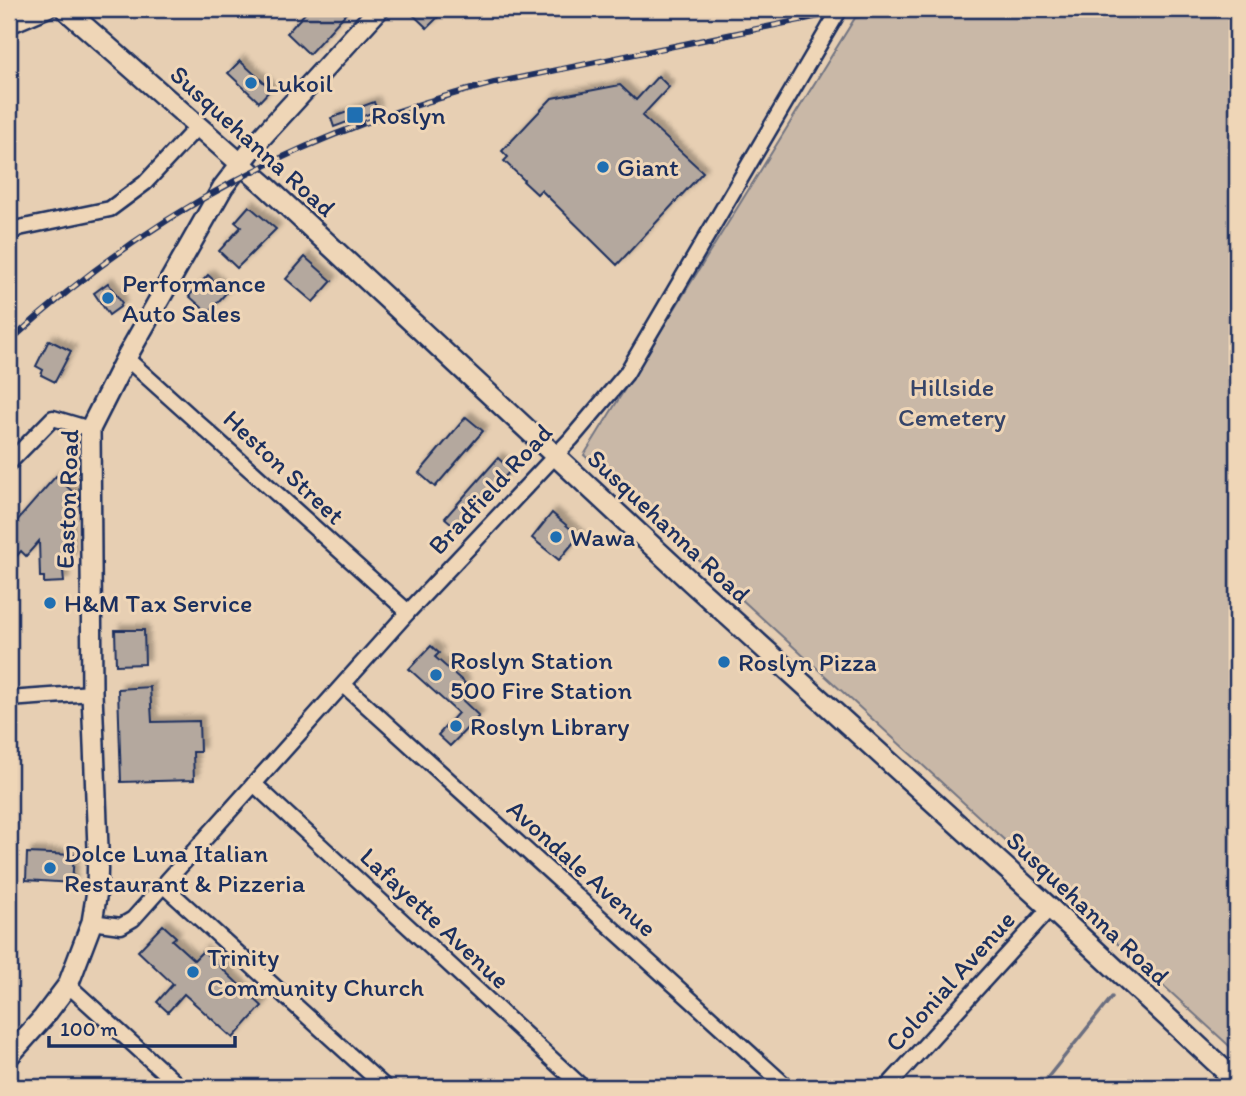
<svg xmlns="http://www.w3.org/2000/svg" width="1246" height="1096" viewBox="0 0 1246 1096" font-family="Itim,sans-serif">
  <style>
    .green { fill: #c9b8a7; stroke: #727482; stroke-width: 2 }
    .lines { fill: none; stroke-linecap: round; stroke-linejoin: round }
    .stream { stroke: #6b6e80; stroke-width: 3.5 }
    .building { fill: #b4a89e; stroke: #1b2f5e; stroke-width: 2; filter: url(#shadow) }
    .minor-casing { stroke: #1b2f5e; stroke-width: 19 }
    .secondary-casing { stroke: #1b2f5e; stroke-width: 24 }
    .minor { stroke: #efd6b7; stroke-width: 14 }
    .secondary { stroke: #efd6b7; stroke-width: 19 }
    .rail-casing { stroke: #1b2f5e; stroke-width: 6 }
    .rail { stroke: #efd6b7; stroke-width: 3.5; stroke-dasharray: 10; stroke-linecap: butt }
    .poi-dot { fill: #1f6fb2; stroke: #efd6b7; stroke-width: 2.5 }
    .labels { text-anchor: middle; stroke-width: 6; stroke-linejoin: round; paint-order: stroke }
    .poi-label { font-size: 26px; fill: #1b2f5e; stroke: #efd6b7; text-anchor: start }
    .street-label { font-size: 26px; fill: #1b2f5e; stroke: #efd6b7 }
    .park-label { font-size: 26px; fill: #354469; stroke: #efd6b7 }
  </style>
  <defs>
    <filter id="shadow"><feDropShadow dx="5" dy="-5" stdDeviation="2" flood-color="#0004"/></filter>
  </defs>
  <rect width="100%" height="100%" fill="#e7cfb3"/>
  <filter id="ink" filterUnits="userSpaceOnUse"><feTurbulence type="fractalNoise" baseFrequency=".0143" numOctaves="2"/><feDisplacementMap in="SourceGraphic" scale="14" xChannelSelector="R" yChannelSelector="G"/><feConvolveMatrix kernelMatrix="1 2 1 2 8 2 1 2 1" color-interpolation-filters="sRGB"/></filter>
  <g filter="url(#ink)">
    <path class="green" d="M905,9H1237V1053L584,455L855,18Z"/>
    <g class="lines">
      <path class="stream" d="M1040,1087L1112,997"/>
    </g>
    <g class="building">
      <path d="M309,9H350L309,54L287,33Z"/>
      <path d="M407,9H446L427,28Z"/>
      <path d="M240,61L271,89L259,102L228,73Z"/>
      <path d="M658,76L669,87L642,116L703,172L617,265L541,190L537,194L523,181L524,180L504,161L508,157L502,151L552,98L620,85L636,100Z"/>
      <path d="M374,102L377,111L334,127L331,118Z"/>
      <path d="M249,206L276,229L237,268L219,251L241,227L235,222Z"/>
      <path d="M305,257L332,281L313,302L286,279Z"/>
      <path d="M208,275L227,292L208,313L189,296Z"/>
      <path d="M108,283L122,303L120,307L109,315L94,293Z"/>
      <path d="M49,340L71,351L55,382L41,375L43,370L36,366Z"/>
      <path d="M466,417L483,431L435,487L419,473Z"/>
      <path d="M498,458L511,470L458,529L445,518Z"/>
      <path d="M56,476L78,497L69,507L71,558L62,559L64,582L44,583V577H40L39,541L26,556L21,551L14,559L9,554V530Z"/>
      <path d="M552,513L579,536L559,560L532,538Z"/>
      <path d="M115,630H144L145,664L116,665Z"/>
      <path d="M431,646L439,653L435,657L465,683L456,694L479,716L450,746L438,735L458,713L409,669Z"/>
      <path d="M150,687L152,722L199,721L200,752H193L194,780L121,782L118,689Z"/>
      <path d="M27,853L74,855L72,883L26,880Z"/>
      <path d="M163,925L176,937L172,940L194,960L203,951L262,1006L233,1038L184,994L168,1012L157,1002L173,984L138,951Z"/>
    </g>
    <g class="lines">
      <defs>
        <g id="minor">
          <path d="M9,26L49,9"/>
          <path d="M9,234L19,228L110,209L145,183L198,126"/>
          <path d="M126,358L408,612"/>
          <path d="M9,463L53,418L90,429"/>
          <path d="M344,685L787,1087"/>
          <path d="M9,699L92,693"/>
          <path d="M254,784L582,1087"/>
          <path d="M164,886L385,1087"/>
          <path d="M92,922L121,926L133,919L408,612L571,439L626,374L840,9"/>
          <path d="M68,985L180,1087"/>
          <path d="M887,1087L1050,908"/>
        </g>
        <g id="secondary">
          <path d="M65,9L266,186L691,582L1050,908L1237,1082"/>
          <path d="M9,1056L43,1018L68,985L92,922L97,891L98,848L92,693L90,429L126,358L223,187L260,139L379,9"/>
        </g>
      </defs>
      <use href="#minor" class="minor-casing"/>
      <use href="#secondary" class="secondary-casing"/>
      <use href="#minor" class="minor"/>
      <use href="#secondary" class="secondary"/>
      <defs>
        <path id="rail" d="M9,342C153,210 305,131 494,83L854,9"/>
      </defs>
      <use href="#rail" class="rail-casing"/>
      <use href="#rail" class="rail"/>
    </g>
  </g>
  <g class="poi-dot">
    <circle cx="251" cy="83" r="7"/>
    <rect x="346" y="106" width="18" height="18" rx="3.5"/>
    <circle cx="603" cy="167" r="7"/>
    <circle cx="108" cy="298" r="7"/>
    <circle cx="556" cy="537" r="7"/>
    <circle cx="50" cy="603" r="7"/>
    <circle cx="724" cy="662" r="7"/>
    <circle cx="436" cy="675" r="7"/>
    <circle cx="456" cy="726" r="7"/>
    <circle cx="50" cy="868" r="7"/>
    <circle cx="193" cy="972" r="7"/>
  </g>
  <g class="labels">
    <g class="poi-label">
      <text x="265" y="92">Lukoil</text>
      <text x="371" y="124">Roslyn</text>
      <text x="617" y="176">Giant</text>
      <text x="122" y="292">Performance<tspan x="122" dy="30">Auto Sales</tspan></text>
      <text x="570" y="546">Wawa</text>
      <text x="64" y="612">H&amp;M Tax Service</text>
      <text x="450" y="669">Roslyn Station<tspan x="450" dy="30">500 Fire Station</tspan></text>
      <text x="738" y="671">Roslyn Pizza</text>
      <text x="470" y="735">Roslyn Library</text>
      <text x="64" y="862">Dolce Luna Italian<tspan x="64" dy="30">Restaurant &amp; Pizzeria</tspan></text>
      <text x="207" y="966">Trinity<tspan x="207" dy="30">Community Church</tspan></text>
    </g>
    <g class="street-label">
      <text transform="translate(253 141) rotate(42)" y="9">Susquehanna Road</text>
      <text transform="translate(284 467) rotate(43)" y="9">Heston Street</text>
      <text transform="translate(490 489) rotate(-47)" y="9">Bradfield Road</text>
      <text transform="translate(67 499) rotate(-88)" y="9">Easton Road</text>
      <text transform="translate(669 526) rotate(43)" y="9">Susquehanna Road</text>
      <text transform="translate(582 868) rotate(42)" y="9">Avondale Avenue</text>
      <text transform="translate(1088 908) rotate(43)" y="9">Susquehanna Road</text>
      <text transform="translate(435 918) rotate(43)" y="9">Lafayette Avenue</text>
      <text transform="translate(950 981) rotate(-48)" y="9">Colonial Avenue</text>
    </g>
    <g class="park-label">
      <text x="952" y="396">Hillside<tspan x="952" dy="30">Cemetery</tspan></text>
    </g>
  </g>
  <rect width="1246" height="1096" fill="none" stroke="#efd6b7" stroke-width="35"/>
  <rect x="18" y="18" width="1211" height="1061" fill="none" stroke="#1b2f5e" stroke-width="2.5" filter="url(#ink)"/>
  <path d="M49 1036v10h186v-10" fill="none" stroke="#1b2f5e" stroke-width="3.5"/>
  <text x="60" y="1036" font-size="21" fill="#1b2f5e" stroke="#efd6b7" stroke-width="5" paint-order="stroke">100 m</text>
</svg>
